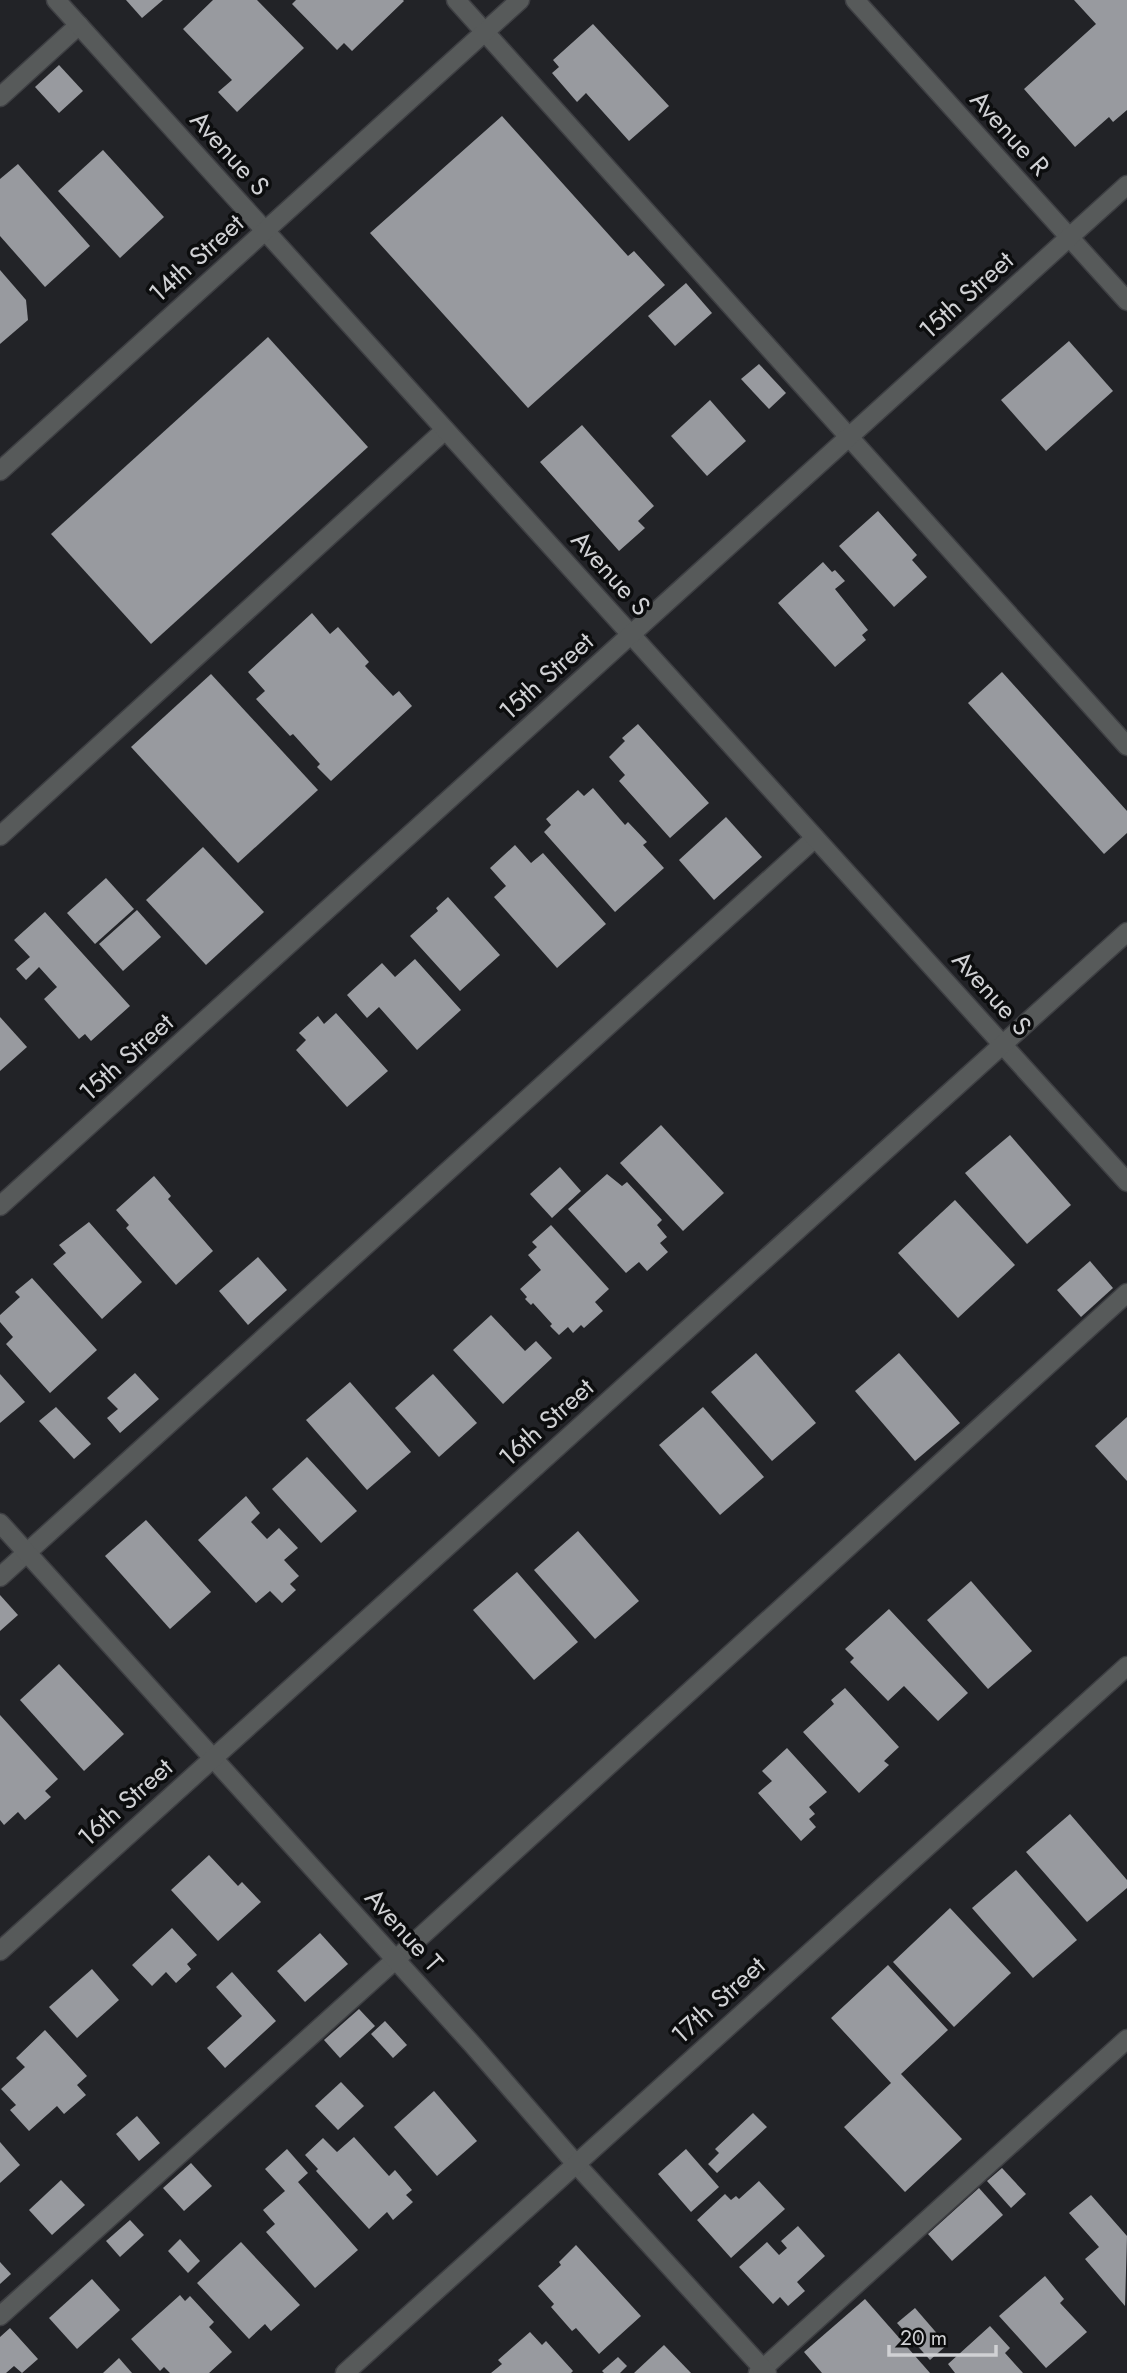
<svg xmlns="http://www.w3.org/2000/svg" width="1127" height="2373" viewBox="0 0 1127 2373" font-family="Jost,sans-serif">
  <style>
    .building { fill: #989a9f }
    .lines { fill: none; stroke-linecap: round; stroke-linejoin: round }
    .lane-casing { stroke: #3e3f43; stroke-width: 21 }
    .street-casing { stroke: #3e3f43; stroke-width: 21 }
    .lane { stroke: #575a5a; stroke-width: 18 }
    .street { stroke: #575a5a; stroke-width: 18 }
    .labels { text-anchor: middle; stroke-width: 7; stroke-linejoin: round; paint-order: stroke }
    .street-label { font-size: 26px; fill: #d0d1d4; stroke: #0c0d0e }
  </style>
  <rect width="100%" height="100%" fill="#222327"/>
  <g class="building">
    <path d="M126,0H163L142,18Z"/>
    <path d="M213,0H257L304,48L237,112L218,92L232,80L183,29Z"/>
    <path d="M296,0H403L404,1L352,51L344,43L337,50L292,4Z"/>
    <path d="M1074,0H1127V110L1113,122L1109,117L1075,147L1024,89L1096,24Z"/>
    <path d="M593,24L669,106L629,141L586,93L577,102L552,73L559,67L553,60Z"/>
    <path d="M59,65L83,91L59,113L35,87Z"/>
    <path d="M502,116L628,256L634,251L665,285L528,408L370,233Z"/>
    <path d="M103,150L164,217L120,258L58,191Z"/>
    <path d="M18,164L90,246L45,287L0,236V179Z"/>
    <path d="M0,270L26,300L28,320L0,344Z"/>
    <path d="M686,283L712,313L675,346L648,316Z"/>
    <path d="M268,337L368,447L151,644L51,534Z"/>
    <path d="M1069,341L1113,391L1046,451L1001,400Z"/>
    <path d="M759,364L786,393L769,409L741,379Z"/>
    <path d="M710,400L746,441L707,476L671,436Z"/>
    <path d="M582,425L654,506L638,521L645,528L619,551L540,462Z"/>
    <path d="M878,511L917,555L912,560L927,577L894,607L839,546Z"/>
    <path d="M823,562L832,572L835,570L845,581L835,589L868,630L862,635L866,640L835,667L778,603Z"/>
    <path d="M312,613L330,634L338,627L369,662L365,666L393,696L399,691L412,706L331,781L317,767L320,764L293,734L290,736L256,699L265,691L248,672Z"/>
    <path d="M1002,672L1127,811V833L1104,854L968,703Z"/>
    <path d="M211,674L318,790L238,863L131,747Z"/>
    <path d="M638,724L709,803L670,838L619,781L625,775L609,757L625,741L622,738Z"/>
    <path d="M593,788L625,825L628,822L647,842L643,845L664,868L615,912L544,832L551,825L546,819L578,790L584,796Z"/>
    <path d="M726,817L762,857L714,900L679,860Z"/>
    <path d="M515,845L531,863L543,853L606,924L557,968L494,897L506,886L490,868Z"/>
    <path d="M203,847L264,912L206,965L146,900Z"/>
    <path d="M106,878L134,909L95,944L67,913Z"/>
    <path d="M448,897L500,955L460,991L410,936L438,911L436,908Z"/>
    <path d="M137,910L161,937L123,971L99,944Z"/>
    <path d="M45,912L130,1006L91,1041L85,1034L79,1039L44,999L57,987L39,967L26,980L16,969L30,957L14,940Z"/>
    <path d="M415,959L461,1010L417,1050L379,1007L367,1018L347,995L382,963L395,977Z"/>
    <path d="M336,1013L388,1071L347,1107L296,1050L306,1040L299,1033L318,1016L324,1024Z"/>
    <path d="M0,1017L27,1047L0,1071Z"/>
    <path d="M661,1125L724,1193L683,1231L620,1163Z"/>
    <path d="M1010,1135L1071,1205L1027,1244L965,1173Z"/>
    <path d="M560,1167L581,1191L552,1218L530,1194Z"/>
    <path d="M607,1174L622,1186L627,1182L662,1220L657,1225L667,1237L660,1243L668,1252L647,1271L639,1262L626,1273L568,1209Z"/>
    <path d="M154,1176L171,1196L168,1199L213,1251L176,1285L126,1228L129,1225L116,1210Z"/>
    <path d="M955,1200L1015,1265L958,1318L898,1253Z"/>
    <path d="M89,1222L142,1282L102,1319L53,1264L66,1253L59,1245Z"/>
    <path d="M551,1225L609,1289L595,1302L603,1311L584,1328L581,1325L573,1333L568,1327L559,1335L550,1326L552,1324L533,1303L531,1305L525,1299L527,1297L520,1289L541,1270L528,1255L537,1247L532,1242Z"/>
    <path d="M258,1257L287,1290L248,1325L219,1291Z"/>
    <path d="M1090,1261L1113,1288L1081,1317L1057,1290Z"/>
    <path d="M32,1278L97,1350L50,1393L6,1344L13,1337L0,1322V1315L20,1297L15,1292Z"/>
    <path d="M491,1315L525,1351L536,1341L552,1358L503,1404L453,1350Z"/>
    <path d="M756,1353L816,1423L772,1461L711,1392Z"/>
    <path d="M899,1353L960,1423L915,1461L855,1391Z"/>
    <path d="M135,1373L159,1399L120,1433L107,1418L118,1409L107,1398Z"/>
    <path d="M0,1374L25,1402L0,1423Z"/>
    <path d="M433,1374L477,1423L439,1457L395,1408Z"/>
    <path d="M350,1382L411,1452L367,1490L306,1420Z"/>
    <path d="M56,1407L91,1444L74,1459L39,1421Z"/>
    <path d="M703,1407L764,1477L720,1515L659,1445Z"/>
    <path d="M1127,1417V1481L1095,1446Z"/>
    <path d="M307,1457L357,1511L321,1543L272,1489Z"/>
    <path d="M246,1496L260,1513L251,1522L267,1539L279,1528L298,1548L284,1560L299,1576L290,1584L296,1590L282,1603L270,1591L256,1603L198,1540Z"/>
    <path d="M146,1520L211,1592L170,1629L105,1556Z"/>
    <path d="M578,1531L639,1601L595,1639L534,1570Z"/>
    <path d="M517,1572L578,1642L534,1680L473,1610Z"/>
    <path d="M971,1581L1032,1651L988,1689L927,1620Z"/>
    <path d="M0,1595L18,1615L0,1631Z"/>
    <path d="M889,1609L968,1693L938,1721L904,1686L888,1701L850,1662L854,1658L845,1649Z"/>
    <path d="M59,1664L124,1734L84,1771L20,1700Z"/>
    <path d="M845,1688L899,1747L884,1761L889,1765L859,1793L803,1732L834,1704L831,1700Z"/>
    <path d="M0,1715L58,1779L45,1791L51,1797L25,1820L18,1812L4,1825L0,1820Z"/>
    <path d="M787,1748L827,1792L809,1807L815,1814L809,1819L816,1827L801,1841L758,1793L772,1781L762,1771Z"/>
    <path d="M1070,1814L1127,1880V1888L1087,1922L1026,1852Z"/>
    <path d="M209,1855L238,1886L242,1882L261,1902L218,1941L171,1890Z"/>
    <path d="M1016,1870L1077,1940L1033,1978L972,1908Z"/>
    <path d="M950,1908L1011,1973L954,2027L893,1962Z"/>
    <path d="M172,1928L197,1955L187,1964L191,1969L176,1983L166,1972L152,1986L132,1965Z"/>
    <path d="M320,1933L348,1964L305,2002L277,1971Z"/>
    <path d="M888,1965L948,2030L901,2074L962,2139L905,2192L844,2127L891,2083L831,2018Z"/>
    <path d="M92,1969L119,2000L77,2038L49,2007Z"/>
    <path d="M232,1972L276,2021L225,2068L207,2048L242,2016L216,1987Z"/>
    <path d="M359,2009L375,2026L340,2058L324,2040Z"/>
    <path d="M385,2021L407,2045L393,2058L371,2034Z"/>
    <path d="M45,2030L87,2076L77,2085L86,2095L64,2114L57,2106L29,2131L10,2110L16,2105L1,2089L25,2067L16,2058Z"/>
    <path d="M341,2082L364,2106L338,2130L315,2106Z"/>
    <path d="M434,2091L477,2141L437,2176L394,2127Z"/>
    <path d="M753,2113L767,2127L717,2173L708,2164L719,2153L715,2149Z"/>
    <path d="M137,2116L160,2143L139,2161L116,2134Z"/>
    <path d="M354,2137L389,2176L395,2170L412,2190L406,2195L413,2202L393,2220L387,2212L369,2229L316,2171L318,2169L305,2155L323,2138L337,2152Z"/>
    <path d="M0,2142L20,2165L0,2183Z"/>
    <path d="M287,2149L308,2173L298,2182L358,2250L315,2288L266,2232L275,2224L263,2210L285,2191L265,2169Z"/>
    <path d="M686,2149L719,2187L691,2212L658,2174Z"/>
    <path d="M191,2163L212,2186L184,2211L163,2188Z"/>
    <path d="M1002,2168L1026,2194L1011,2208L987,2181Z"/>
    <path d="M61,2180L85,2205L52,2235L29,2210Z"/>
    <path d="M759,2181L785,2209L731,2258L697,2220L725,2194L731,2200L736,2196L739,2199Z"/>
    <path d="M979,2188L1003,2215L952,2261L928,2234Z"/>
    <path d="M1091,2195L1127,2236L1125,2306L1085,2259L1099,2247L1069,2213Z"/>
    <path d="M130,2220L144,2235L120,2257L106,2241Z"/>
    <path d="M798,2226L825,2256L797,2282L805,2291L788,2306L780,2297L773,2304L739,2267L767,2242L779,2255L787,2248L781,2241Z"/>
    <path d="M180,2239L200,2261L188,2273L168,2251Z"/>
    <path d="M241,2242L300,2305L271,2331L265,2324L249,2339L197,2283Z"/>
    <path d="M576,2245L641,2316L599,2354L576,2328L572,2331L551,2307L554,2304L538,2286L561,2265L559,2262Z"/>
    <path d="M0,2262L11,2274L0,2284Z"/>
    <path d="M1045,2276L1064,2299L1060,2303L1087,2332L1046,2368L999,2316Z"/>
    <path d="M92,2279L120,2310L77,2349L49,2318Z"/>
    <path d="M180,2295L185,2301L190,2296L214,2322L209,2327L232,2352L209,2373H170L164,2367L160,2371L131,2339Z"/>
    <path d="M865,2299L930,2373H822L804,2352Z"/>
    <path d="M915,2308L947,2345L930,2360L897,2323Z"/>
    <path d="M990,2326L1010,2348L1005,2353L1023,2373H955L948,2364Z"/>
    <path d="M10,2328L38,2359L22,2373L14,2366L6,2373H0V2337Z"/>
    <path d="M530,2332L542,2345L546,2341L573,2371L571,2373H491L502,2364L498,2360Z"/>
    <path d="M664,2345L691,2373H634Z"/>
    <path d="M618,2357L627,2366L620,2373H604L602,2371Z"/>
    <path d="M119,2358L132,2373H103Z"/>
  </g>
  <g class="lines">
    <defs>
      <g id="lane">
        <path d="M456,0L1127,746"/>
        <path d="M0,97L79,25"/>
        <path d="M0,836L445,430"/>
        <path d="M0,1577L815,838"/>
        <path d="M0,2316L395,1960L1127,1293"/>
        <path d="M758,2373L1127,2039"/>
      </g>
      <g id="street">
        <path d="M56,0L1127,1182"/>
        <path d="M855,0L1127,301"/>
        <path d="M0,471L520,0"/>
        <path d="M0,1206L1127,185"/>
        <path d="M0,1523L472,2044L576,2164L767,2373"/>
        <path d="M0,1951L1127,932"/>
        <path d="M345,2373L1127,1666"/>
      </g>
    </defs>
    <use href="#lane" class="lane-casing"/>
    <use href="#street" class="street-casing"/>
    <use href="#lane" class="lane"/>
    <use href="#street" class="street"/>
  </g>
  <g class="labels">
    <g class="street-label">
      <text transform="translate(1010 133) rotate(48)" y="9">Avenue R</text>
      <text transform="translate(230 153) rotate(48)" y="9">Avenue S</text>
      <text transform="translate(196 258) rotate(-42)" y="9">14th Street</text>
      <text transform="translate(966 295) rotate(-42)" y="9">15th Street</text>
      <text transform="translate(611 573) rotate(48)" y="9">Avenue S</text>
      <text transform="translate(546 676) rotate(-42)" y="9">15th Street</text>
      <text transform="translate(992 993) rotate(48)" y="9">Avenue S</text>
      <text transform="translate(126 1057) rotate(-42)" y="9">15th Street</text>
      <text transform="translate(546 1422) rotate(-42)" y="9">16th Street</text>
      <text transform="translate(125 1802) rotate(-42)" y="9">16th Street</text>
      <text transform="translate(404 1930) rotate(48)" y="9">Avenue T</text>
      <text transform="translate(718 2000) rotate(-42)" y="9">17th Street</text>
    </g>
  </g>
  <path d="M889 2345v10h107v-10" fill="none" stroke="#d0d1d4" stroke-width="3.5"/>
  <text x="900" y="2345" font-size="21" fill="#d0d1d4" stroke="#0c0d0e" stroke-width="5" paint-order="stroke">20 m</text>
</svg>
